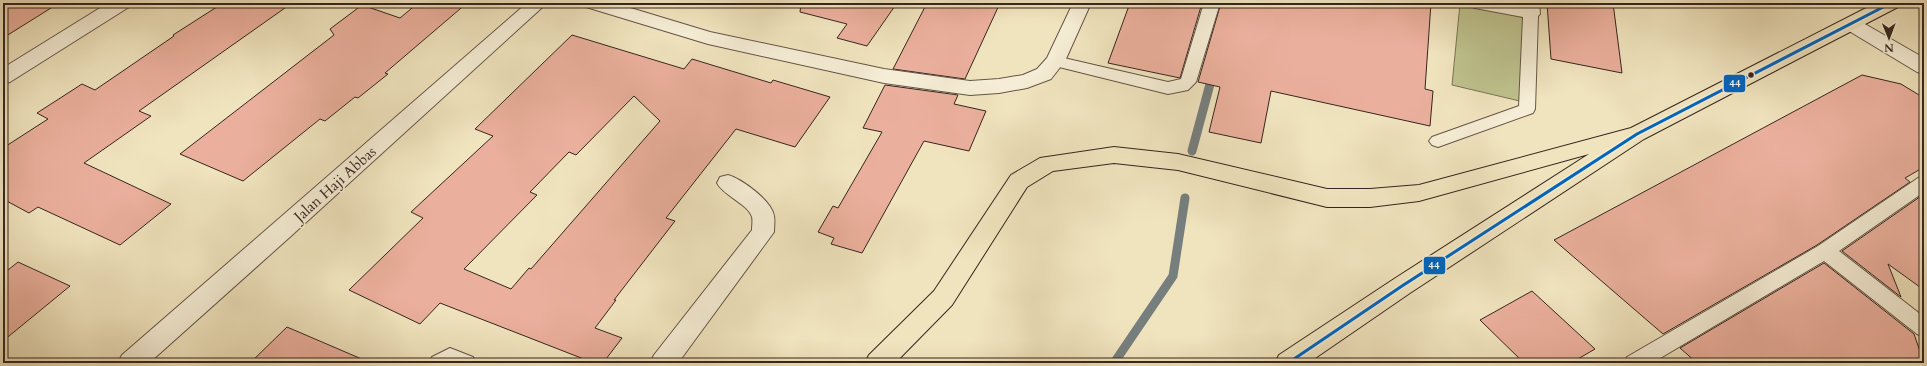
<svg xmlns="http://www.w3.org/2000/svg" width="1927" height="366" viewBox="0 0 1927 366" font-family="Cardo,serif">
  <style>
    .green { fill: #bec28e; stroke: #7a7456 }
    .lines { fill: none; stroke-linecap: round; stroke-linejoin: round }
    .stream { stroke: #767f7e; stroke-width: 9 }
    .building { fill: #ebb09d; stroke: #36251f; fill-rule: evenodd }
    .lane-casing { stroke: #645547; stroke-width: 2 }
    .street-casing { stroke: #645547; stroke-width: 2 }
    .highway-casing { stroke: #36251f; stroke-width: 2 }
    .lane { fill: #f5edd5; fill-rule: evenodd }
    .street { fill: #f5edd5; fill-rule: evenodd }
    .highway { fill: #f0e4be; fill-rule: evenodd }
    .bus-1-casing { stroke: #f5edd5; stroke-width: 6 }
    .bus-1 { stroke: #0065bd; stroke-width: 3 }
    .bus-dot { fill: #36251f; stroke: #f5edd5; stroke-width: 1.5 }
    .labels { text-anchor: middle; stroke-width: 3.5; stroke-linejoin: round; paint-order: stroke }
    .street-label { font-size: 15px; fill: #36251f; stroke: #f5edd5 }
    .line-badge { stroke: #f5edd5; stroke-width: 1.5 }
    .badge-label { font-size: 11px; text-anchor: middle; font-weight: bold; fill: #fff }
  </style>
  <rect width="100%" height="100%" fill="#f0e4be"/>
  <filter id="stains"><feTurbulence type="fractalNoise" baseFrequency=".005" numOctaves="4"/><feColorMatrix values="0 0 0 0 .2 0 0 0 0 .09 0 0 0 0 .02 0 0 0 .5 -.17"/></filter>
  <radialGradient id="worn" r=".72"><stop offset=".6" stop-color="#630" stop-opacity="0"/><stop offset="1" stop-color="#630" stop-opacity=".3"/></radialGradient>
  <path class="green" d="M1460,4L1526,18L1524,102L1452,85Z"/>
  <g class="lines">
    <g class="stream">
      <path d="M1192,151L1213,73"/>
      <path d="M1114,363L1173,276L1185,198"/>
    </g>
  </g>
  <g class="building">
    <path d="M3,3H59L3,38Z"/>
    <path d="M223,3H292L139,111L151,116L84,163L171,204L120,245L38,207L29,213L3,199V148L48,119L37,113L82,84L95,90L174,36L173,35Z"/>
    <path d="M418,3H467L385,73L388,74L358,98L355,97L325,121L320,119L243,181L180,154L334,35L330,29L362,5L400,18Z"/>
    <path d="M801,3H897L867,46L837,38L847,24L800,12Z"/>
    <path d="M927,3H1000L965,79L893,69Z"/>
    <path d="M1130,3H1202L1180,78L1108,63Z"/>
    <path d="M1221,3H1431L1425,89L1433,91L1430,126L1271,91L1261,143L1209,132L1220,87L1198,82Z"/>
    <path d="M1547,3H1613L1622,73L1551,59Z"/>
    <path d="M572,35L684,69L692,59L771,83L773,80L830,97L795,147L736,129L666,218L675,221L614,300H616L595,328L622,338L603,363H594L440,303L420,324L349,290L423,218L411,212L493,136L475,129ZM634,96L660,121L531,269L529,268L511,289L464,269L537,195L530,192L569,152L576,155Z"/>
    <path d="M1862,75L1901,84L1924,98V167L1905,178L1910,182L1817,245L1663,334L1554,240Z"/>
    <path d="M885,85L958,95L954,104L986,111L969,151L924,141L862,253L831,244L834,238L818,232L833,206L838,208L882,132L863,128Z"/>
    <path d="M1924,194V290L1888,264L1901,297L1842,251Z"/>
    <path d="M18,262L70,286L3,341V274Z"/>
    <path d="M1824,263L1914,334L1924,363H1697L1680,348Z"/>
    <path d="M1532,291L1595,349L1571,363H1524L1480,320Z"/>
    <path d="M287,327L371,363H250Z"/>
  </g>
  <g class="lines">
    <defs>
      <g id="lane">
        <path d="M1204,3H1220L1196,82L1188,90L1168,94L1055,66L1049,65L1047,61L1049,57L1055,56L1168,82L1181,79Z"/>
        <path d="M1467,3H1501L1523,7V3H1539L1540,14L1538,16L1535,109L1533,113L1438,147L1432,145L1429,141L1432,137L1519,106L1523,17L1475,8L1470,6Z"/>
        <path d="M1924,176V192L1839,251L1924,317V337L1917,334L1824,261L1652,363H1624L1627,357L1818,246L1918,178Z"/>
        <path d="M450,348L473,357L476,363H429L432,357Z"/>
      </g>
      <g id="street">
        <path d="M108,3H131L129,7L10,82L3,84V68Z"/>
        <path d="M527,3H547L291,236L149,363H118L122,355Z"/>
        <path d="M584,3H614L710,32L884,69L970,81L999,79L1023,75L1037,69L1047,58L1073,3H1091L1065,61L1051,79L1027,88L999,93L970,95L884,83L708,44L586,7Z"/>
        <path d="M1851,18L1858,20L1924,58V74L1917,72L1844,28L1841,24L1844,20Z"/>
        <path d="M728,175C742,179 772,201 774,216C775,221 774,227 774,232L678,363H650L654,355L752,230C752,226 753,220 752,217C748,204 724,196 717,183L720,177Z"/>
      </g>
      <path id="highway" d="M1876,3H1900L1898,7L1644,139L1410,293L1308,363H1275L1279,355L1394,279L1589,154L1419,201L1370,207H1327L1178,170L1114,163L1053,171L1027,187L952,305L895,363H865L869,355L934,291L1011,175L1040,158L1114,147L1178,154L1327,189H1370L1419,185L1631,128Z"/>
    </defs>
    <use href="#lane" class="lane-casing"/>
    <use href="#street" class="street-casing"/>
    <use href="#highway" class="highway-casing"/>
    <use href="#lane" class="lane"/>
    <use href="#street" class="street"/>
    <use href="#highway" class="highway"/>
    <defs>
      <path id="bus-1" d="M1288,363L1402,286L1637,134L1891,3"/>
    </defs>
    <use href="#bus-1" class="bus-1-casing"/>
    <use href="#bus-1" class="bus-1"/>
  </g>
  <circle class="bus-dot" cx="1751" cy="75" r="3.5"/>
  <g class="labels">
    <g class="street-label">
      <text transform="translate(335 184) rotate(-42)" y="5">Jalan Haji Abbas</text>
    </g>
  </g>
  <g class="line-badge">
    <rect x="1723" y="74" width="23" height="19" rx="4" fill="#0065bd"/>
    <rect x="1423" y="256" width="23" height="19" rx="4" fill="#0065bd"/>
  </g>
  <g class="badge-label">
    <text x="1735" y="87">44</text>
    <text x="1434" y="269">44</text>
  </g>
  <rect width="1927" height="366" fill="none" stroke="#f0e4be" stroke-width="16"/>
  <rect x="4" y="4" width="1919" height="358" fill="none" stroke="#36251f" stroke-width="2"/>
  <rect x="8" y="8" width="1911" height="350" fill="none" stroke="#36251f"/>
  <g transform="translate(1889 38) rotate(179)" stroke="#f5edd5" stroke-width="3" paint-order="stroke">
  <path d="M0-3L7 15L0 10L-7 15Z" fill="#36251f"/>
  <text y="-6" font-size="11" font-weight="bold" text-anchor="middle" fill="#36251f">N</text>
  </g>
  <rect width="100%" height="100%" filter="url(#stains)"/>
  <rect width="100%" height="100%" fill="url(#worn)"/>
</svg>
